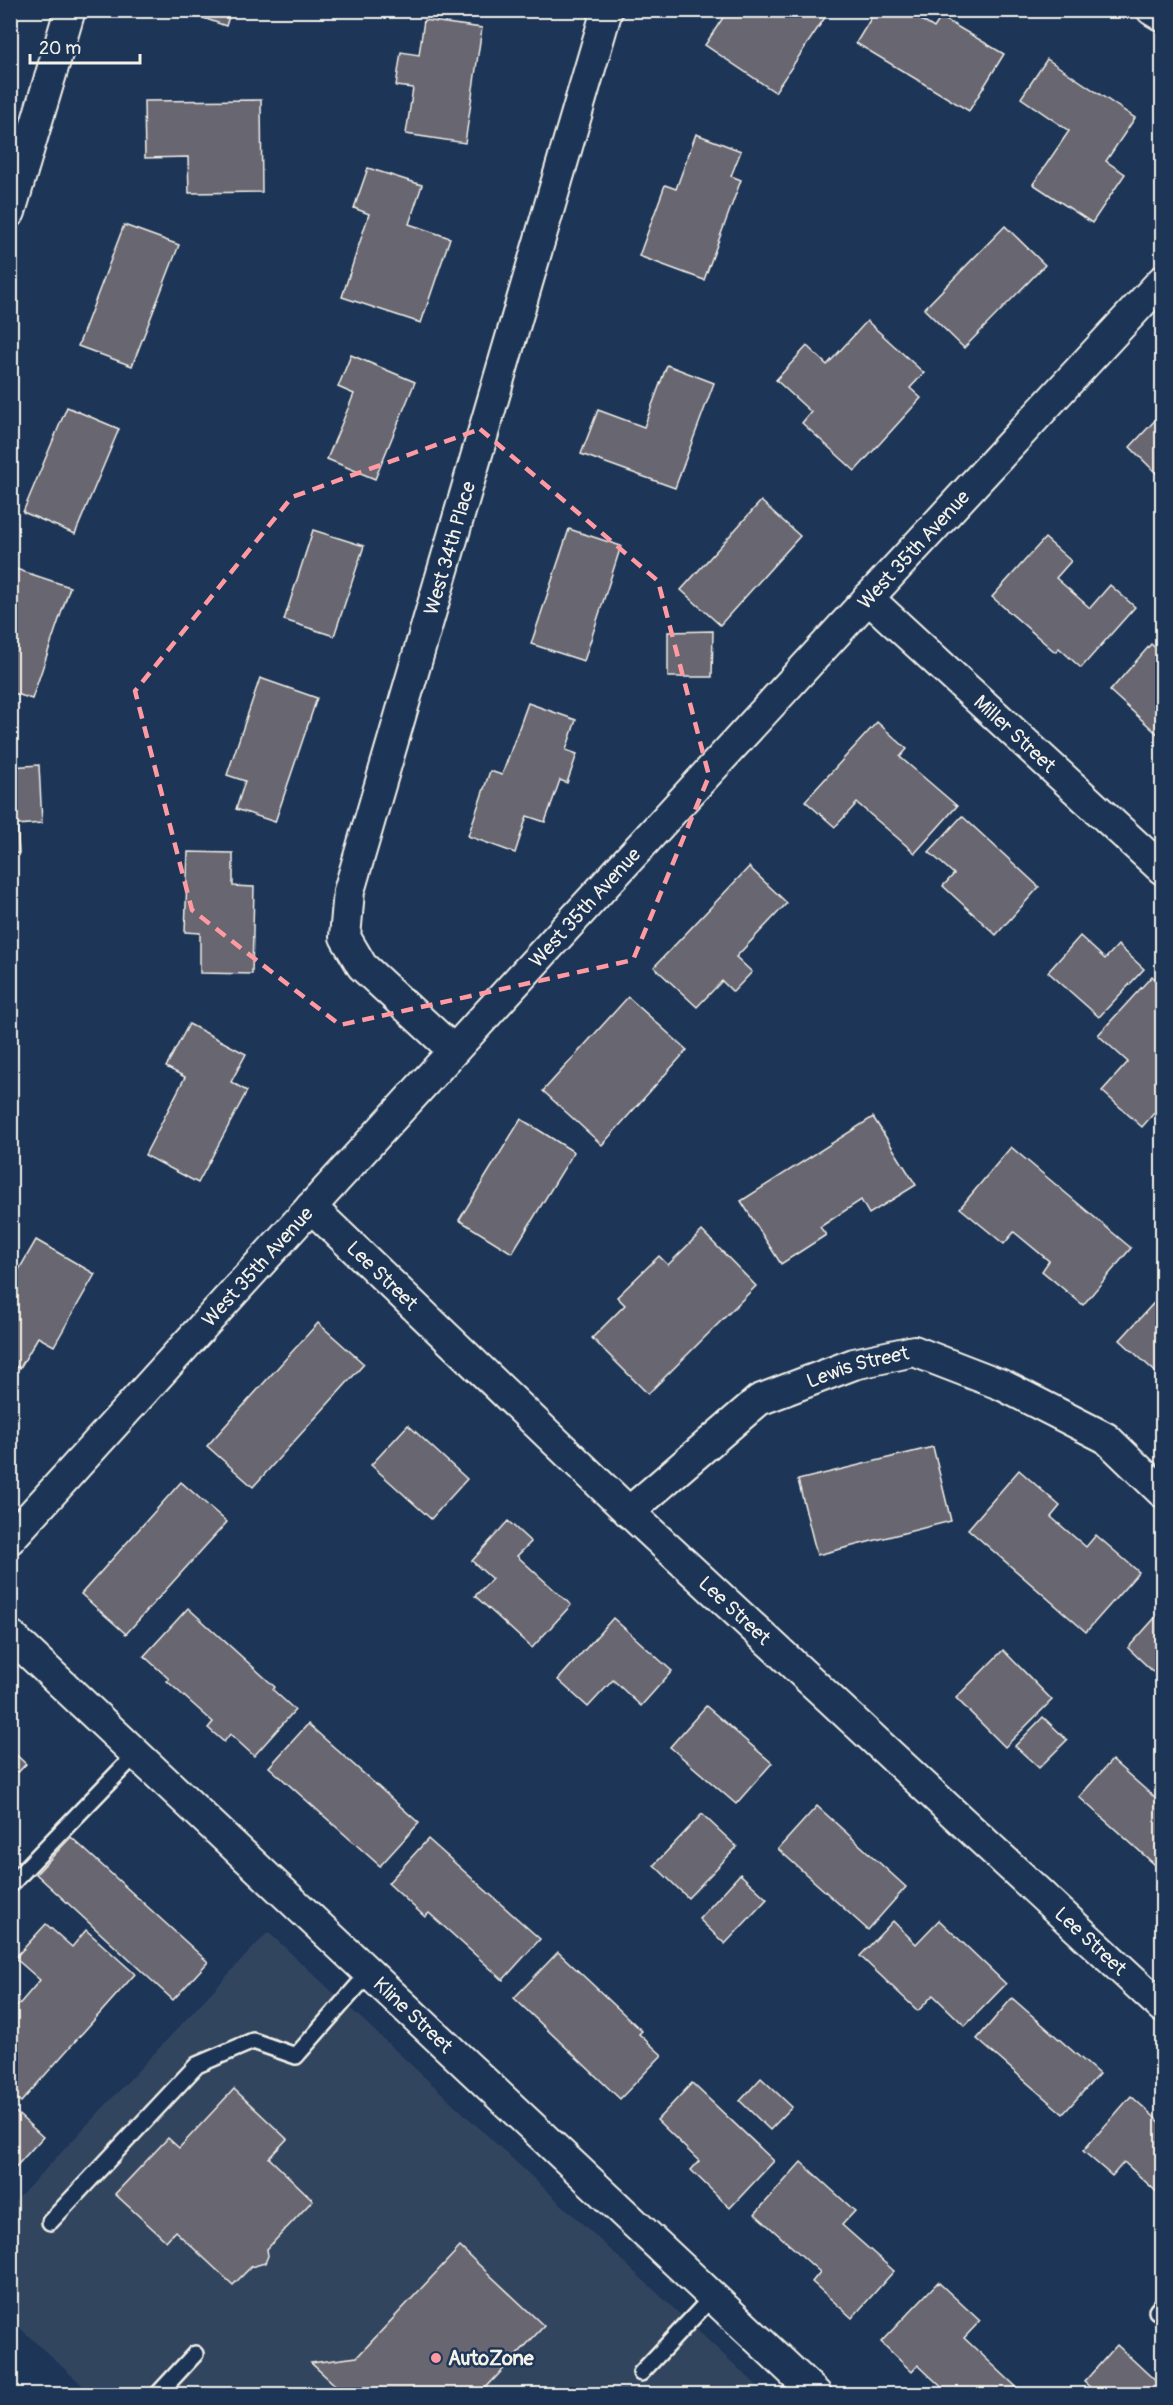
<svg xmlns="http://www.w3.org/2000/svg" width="1173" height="2405" viewBox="0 0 1173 2405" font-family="Pangolin,sans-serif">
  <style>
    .built { fill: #33445f }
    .building { fill: #676671; stroke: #f4f1e8; stroke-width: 1.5 }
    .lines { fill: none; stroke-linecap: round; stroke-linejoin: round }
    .lane-casing { stroke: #f4f1e8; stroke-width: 20 }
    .street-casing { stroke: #f4f1e8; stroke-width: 34 }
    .lane { stroke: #1d3557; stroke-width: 15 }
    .street { stroke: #1d3557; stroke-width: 30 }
    .marked { fill: none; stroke: #ff9aa2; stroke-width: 4.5; stroke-dasharray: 12 8; stroke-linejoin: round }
    .poi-dot { fill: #ff9aa2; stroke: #1d3557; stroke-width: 2 }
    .labels { text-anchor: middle; stroke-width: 5; stroke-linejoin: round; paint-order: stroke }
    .street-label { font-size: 20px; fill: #f4f1e8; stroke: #1d3557 }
    .poi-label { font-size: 20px; font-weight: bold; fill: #f4f1e8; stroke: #1d3557; text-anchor: start }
  </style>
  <rect width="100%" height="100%" fill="#1d3557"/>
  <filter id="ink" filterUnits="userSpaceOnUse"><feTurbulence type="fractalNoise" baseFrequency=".0167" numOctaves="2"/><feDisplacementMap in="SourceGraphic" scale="12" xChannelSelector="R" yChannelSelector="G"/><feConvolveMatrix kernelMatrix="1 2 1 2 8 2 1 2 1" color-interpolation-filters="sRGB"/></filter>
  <g filter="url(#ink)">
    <path class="built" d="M268,1932L766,2394H92L11,2320L10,2207Z"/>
    <g class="building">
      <path d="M181,10H231L226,26Z"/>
      <path d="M728,10H818L826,16L775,92L705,45Z"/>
      <path d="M876,10H905L934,28L941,17L1004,54L969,111L856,43Z"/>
      <path d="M424,20L482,28L465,143L406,134L413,88L396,86L401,52L419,55Z"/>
      <path d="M1047,59L1135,118L1106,161L1125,174L1092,223L1033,184L1069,131L1021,98Z"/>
      <path d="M261,100L262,192L189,193L188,157L145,158L144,101Z"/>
      <path d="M696,134L741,151L731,176L741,180L704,280L639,256L665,185L676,189Z"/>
      <path d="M368,168L422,185L409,224L450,238L421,323L342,297L369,214L354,208Z"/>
      <path d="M124,225L179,245L132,366L78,346Z"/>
      <path d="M1005,226L1045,265L964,348L924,309Z"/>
      <path d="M867,321L924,373L910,388L921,398L855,471L802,423L811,412L776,380L807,346L827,365Z"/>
      <path d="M351,355L415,382L375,479L327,459L354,394L338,387Z"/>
      <path d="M667,365L714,383L675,488L581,454L598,410L644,427Z"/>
      <path d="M67,407L119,429L75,534L23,512Z"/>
      <path d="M1160,415L1162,417V479L1130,447Z"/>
      <path d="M761,501L800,536L720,625L681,590Z"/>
      <path d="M569,529L621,546L584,661L531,644Z"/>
      <path d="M313,530L364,546L334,636L284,620Z"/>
      <path d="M1045,538L1071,561L1056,578L1090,608L1110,585L1135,607L1081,668L1059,648L1055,652L992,597Z"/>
      <path d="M10,567L70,587L32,699L10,692Z"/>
      <path d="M713,631L712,677H668V632Z"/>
      <path d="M1151,644L1162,654V738L1110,691Z"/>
      <path d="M260,678L317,698L275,822L236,809L245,781L227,775Z"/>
      <path d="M528,703L576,720L566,750L577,754L567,783L560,780L545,822L527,816L515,853L468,836L490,771L502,775Z"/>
      <path d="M877,722L907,749L900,757L957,806L915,853L857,803L835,827L805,801Z"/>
      <path d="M39,765L42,823L17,825L19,853L10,854V767Z"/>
      <path d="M962,816L1039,887L996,935L943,886L954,874L929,852Z"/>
      <path d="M188,852L233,853V886L254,887L252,974L200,973V933L185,932Z"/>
      <path d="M749,867L787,903L736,957L752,972L733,992L722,981L697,1007L654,967Z"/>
      <path d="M1080,936L1105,959L1118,945L1144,969L1099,1017L1048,972Z"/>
      <path d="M1152,976L1162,985V1104L1142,1127L1102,1091L1128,1062L1098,1035Z"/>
      <path d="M628,997L687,1050L602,1145L543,1091Z"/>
      <path d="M189,1024L246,1054L231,1082L247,1091L198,1183L145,1155L185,1077L166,1067Z"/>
      <path d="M873,1117L916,1185L869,1214L861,1200L820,1227L826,1235L781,1264L741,1201Z"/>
      <path d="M521,1119L574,1152L512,1253L459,1220Z"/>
      <path d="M1011,1147L1131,1248L1083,1305L1042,1271L1049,1261L1014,1232L1004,1244L960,1208Z"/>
      <path d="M702,1231L756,1286L648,1394L592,1338L625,1305L617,1297L659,1256L668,1265Z"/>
      <path d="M36,1240L95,1274L54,1346L38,1337L20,1368L10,1364V1285Z"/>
      <path d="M1162,1294V1376L1161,1377L1120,1340Z"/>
      <path d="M318,1323L364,1364L253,1487L207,1446Z"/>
      <path d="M408,1425L467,1479L431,1519L371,1465Z"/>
      <path d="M933,1447L951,1521L817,1555L798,1480Z"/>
      <path d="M1019,1470L1060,1506L1051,1517L1086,1547L1096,1535L1139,1572L1086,1632L968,1529Z"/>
      <path d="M181,1482L227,1522L126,1634L81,1594Z"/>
      <path d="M508,1521L531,1542L517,1556L571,1605L532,1648L475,1596L492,1579L472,1561Z"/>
      <path d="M188,1608L275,1687L273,1690L295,1710L254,1756L230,1734L224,1742L208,1728L213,1722L167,1681L169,1679L144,1656Z"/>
      <path d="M1162,1610V1680L1128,1648Z"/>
      <path d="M613,1618L672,1671L641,1706L613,1680L588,1707L558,1680Z"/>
      <path d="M1003,1650L1052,1700L1005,1747L956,1698Z"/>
      <path d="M706,1706L772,1763L736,1804L670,1747Z"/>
      <path d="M1043,1717L1067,1740L1039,1768L1015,1746Z"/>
      <path d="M308,1724L419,1823L380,1866L269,1767Z"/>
      <path d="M10,1749L26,1764L10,1781Z"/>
      <path d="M1112,1760L1162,1804V1871L1079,1797Z"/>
      <path d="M817,1806L906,1887L868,1930L778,1849Z"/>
      <path d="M702,1814L737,1847L688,1898L654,1865Z"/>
      <path d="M71,1837L208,1962L173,2000L36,1874Z"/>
      <path d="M428,1839L540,1939L503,1980L429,1913L425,1917L388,1883Z"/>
      <path d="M740,1874L767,1899L725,1944L699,1919Z"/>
      <path d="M939,1920L1006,1984L965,2026L933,1995L918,2011L860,1956L893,1921L916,1944Z"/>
      <path d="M46,1924L72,1947L86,1930L135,1974L21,2102L10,2093V2002L16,2008L40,1980L15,1958Z"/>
      <path d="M558,1952L642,2031L639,2034L662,2055L620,2099L514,1998Z"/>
      <path d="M1012,1998L1099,2074L1063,2114L977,2039Z"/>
      <path d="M761,2078L792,2107L770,2130L740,2101Z"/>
      <path d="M692,2083L774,2161L730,2208L691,2170L699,2161L657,2120Z"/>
      <path d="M234,2089L287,2139L269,2158L313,2200L267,2249L268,2256L265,2263L251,2267L233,2285L175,2231L166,2241L115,2194L168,2138L179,2148Z"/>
      <path d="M1131,2096L1162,2124V2192L1160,2195L1124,2162L1112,2176L1083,2151Z"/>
      <path d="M10,2107L43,2137L10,2173Z"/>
      <path d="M801,2162L855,2211L842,2225L894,2271L852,2318L812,2282L820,2272L755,2214Z"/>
      <path d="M460,2247L544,2326L480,2394H345L311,2363L357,2357Z"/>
      <path d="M938,2282L980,2321L964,2338L1024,2394H949L918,2365L912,2372L881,2342Z"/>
      <path d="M1117,2345L1162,2387V2394H1098L1084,2382Z"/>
    </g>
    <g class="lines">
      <defs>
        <g id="lane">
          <path d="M10,1885L136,1754"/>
          <path d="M50,2222L197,2065L253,2041L296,2056L369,1973"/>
          <path d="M1157,2311L1162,2305"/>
          <path d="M641,2373L713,2296"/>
          <path d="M158,2394L195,2354"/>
        </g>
        <g id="street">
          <path d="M1152,10L1162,16"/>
          <path d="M10,212L70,10"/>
          <path id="s1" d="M868,598L1162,869"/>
          <path id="s2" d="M453,1050L362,966L345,937L349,891L607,10"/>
          <path id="s3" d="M311,1207L629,1512L1162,2007"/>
          <path id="s4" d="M629,1512L759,1400L854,1364L914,1351L1002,1385L1106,1438L1162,1492"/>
          <path id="s5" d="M10,1539C392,1117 775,697 1162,281"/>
          <path id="s6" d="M10,1635L816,2394"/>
        </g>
      </defs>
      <use href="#lane" class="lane-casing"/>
      <use href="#street" class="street-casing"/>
      <use href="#lane" class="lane"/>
      <use href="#street" class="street"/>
    </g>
  </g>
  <path class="marked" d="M480,429L658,581L709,776L633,960L340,1025L192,910L135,691L292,497Z"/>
  <circle class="poi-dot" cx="436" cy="2358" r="6"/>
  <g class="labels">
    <g class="street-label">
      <text dy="7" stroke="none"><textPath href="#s2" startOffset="561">West 34th Place</textPath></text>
      <text dy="7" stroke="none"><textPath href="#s5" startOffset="1340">West 35th Avenue</textPath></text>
      <text dy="7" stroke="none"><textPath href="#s1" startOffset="200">Miller Street</textPath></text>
      <text dy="7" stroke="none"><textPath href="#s5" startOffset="854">West 35th Avenue</textPath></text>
      <text dy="7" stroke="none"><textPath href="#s5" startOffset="368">West 35th Avenue</textPath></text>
      <text dy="7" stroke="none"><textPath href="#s3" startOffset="99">Lee Street</textPath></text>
      <text dy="7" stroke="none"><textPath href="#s4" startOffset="276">Lewis Street</textPath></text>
      <text dy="7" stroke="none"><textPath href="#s3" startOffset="585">Lee Street</textPath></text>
      <text dy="7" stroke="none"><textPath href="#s3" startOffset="1071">Lee Street</textPath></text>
      <text dy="7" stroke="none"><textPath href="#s6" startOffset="554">Kline Street</textPath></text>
    </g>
    <g class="poi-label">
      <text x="448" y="2365">AutoZone</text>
    </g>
  </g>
  <rect width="1173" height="2405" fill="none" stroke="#1d3557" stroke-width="36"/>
  <rect x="18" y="18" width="1137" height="2369" fill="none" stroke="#f4f1e8" stroke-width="2" filter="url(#ink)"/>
  <path d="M30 54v9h110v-9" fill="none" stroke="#f4f1e8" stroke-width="3"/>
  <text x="39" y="54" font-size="18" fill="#f4f1e8" stroke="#1d3557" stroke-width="4.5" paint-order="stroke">20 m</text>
</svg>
